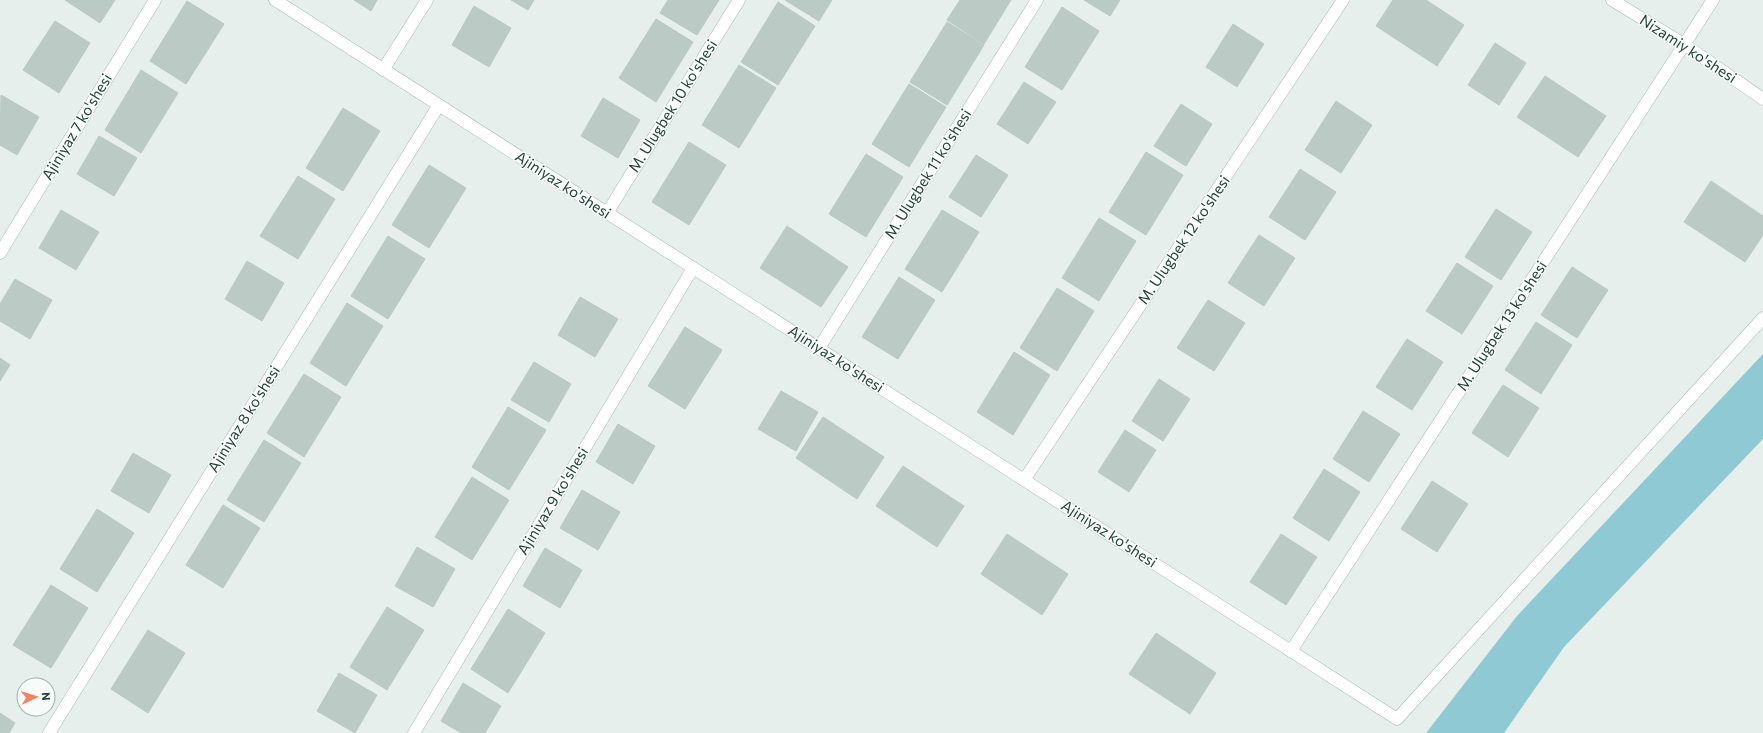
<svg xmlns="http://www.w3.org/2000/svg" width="1763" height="733" viewBox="0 0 1763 733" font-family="Commissioner,sans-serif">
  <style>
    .water { fill: #8ec9d4 }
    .building { fill: #bbcac4; stroke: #b8c9c2 }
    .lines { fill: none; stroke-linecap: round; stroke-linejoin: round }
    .minor-casing { stroke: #a8b8b2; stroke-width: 13 }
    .minor { stroke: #fff; stroke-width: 12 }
    .labels { text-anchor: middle; stroke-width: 3; stroke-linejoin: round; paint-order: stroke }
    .street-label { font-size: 15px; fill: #24423a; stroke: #f7fbf9 }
  </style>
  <rect width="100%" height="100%" fill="#e6efeb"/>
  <path class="water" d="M1763,354V439L1564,647L1504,733H1426L1517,616Z"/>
  <g class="building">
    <path d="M65,0H115L100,23Z"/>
    <path d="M354,0H377L371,11Z"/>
    <path d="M511,0H534L528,10Z"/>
    <path d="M668,0H719L697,35L660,13Z"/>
    <path d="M785,0H832L819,21Z"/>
    <path d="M960,0H1011L984,44L947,20Z"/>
    <path d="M1084,0H1120L1110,16Z"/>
    <path d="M1393,0H1426L1464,25L1437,66L1376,26Z"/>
    <path d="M187,1L224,24L186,84L150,61Z"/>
    <path d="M778,2L815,26L778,85L741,62Z"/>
    <path d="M474,6L511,28L489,67L452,45Z"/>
    <path d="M1062,7L1099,31L1062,90L1025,67Z"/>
    <path d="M656,19L693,42L656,102L619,78Z"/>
    <path d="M55,21L90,43L59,93L23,70Z"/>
    <path d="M947,22L984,45L947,105L910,82Z"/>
    <path d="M1233,24L1264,44L1237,87L1206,67Z"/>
    <path d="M1495,43L1526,63L1499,105L1468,85Z"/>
    <path d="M739,65L776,88L739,148L702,125Z"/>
    <path d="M141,70L178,93L141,153L105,130Z"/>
    <path d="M1545,76L1606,116L1578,157L1517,117Z"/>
    <path d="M1024,82L1056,102L1028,144L997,124Z"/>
    <path d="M909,84L946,107L909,167L872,144Z"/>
    <path d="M1,95L39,117L17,155L0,145Z"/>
    <path d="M603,98L640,120L618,158L581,136Z"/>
    <path d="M1336,101L1372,125L1341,173L1305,150Z"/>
    <path d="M1181,104L1212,124L1186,166L1154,146Z"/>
    <path d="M343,108L380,131L343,191L306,168Z"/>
    <path d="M99,136L137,158L114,196L77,174Z"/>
    <path d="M689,142L726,165L689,225L652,202Z"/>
    <path d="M1146,152L1183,175L1146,235L1109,212Z"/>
    <path d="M866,154L903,177L866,237L829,214Z"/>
    <path d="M976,155L1008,175L981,217L949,197Z"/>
    <path d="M429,165L466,188L429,248L392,225Z"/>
    <path d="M1300,169L1336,192L1305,240L1269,217Z"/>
    <path d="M298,176L335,199L298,259L260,236Z"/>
    <path d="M1711,181L1763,216V235L1745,262L1684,222Z"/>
    <path d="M1496,209L1532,232L1501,280L1465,257Z"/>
    <path d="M61,210L99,232L76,270L39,248Z"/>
    <path d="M942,210L979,232L942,292L905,269Z"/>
    <path d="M1099,218L1136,241L1099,301L1062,278Z"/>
    <path d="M787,226L848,267L821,307L760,268Z"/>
    <path d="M1259,235L1295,258L1264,306L1228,283Z"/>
    <path d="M388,236L425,259L388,319L351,296Z"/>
    <path d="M247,261L284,283L262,321L225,299Z"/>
    <path d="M1457,263L1493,286L1462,334L1426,311Z"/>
    <path d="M1572,267L1608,290L1577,338L1541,315Z"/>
    <path d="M899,277L935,300L898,359L862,337Z"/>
    <path d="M15,279L52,300L30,339L0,321V304Z"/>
    <path d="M1057,288L1094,311L1057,371L1020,348Z"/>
    <path d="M580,297L618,319L595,357L558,335Z"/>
    <path d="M1208,300L1245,323L1214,371L1177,348Z"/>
    <path d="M347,303L383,326L346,386L310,363Z"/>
    <path d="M1536,322L1572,345L1541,394L1505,370Z"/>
    <path d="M685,327L722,350L685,409L648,386Z"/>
    <path d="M1407,339L1443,362L1412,410L1376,387Z"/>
    <path d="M1014,352L1050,375L1013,435L977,412Z"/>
    <path d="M0,358L10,365L0,381Z"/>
    <path d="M534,362L571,384L549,422L511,400Z"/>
    <path d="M304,374L341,397L304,457L267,433Z"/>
    <path d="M1159,379L1190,399L1163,441L1132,421Z"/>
    <path d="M1503,385L1539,408L1508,457L1472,433Z"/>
    <path d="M781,391L818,412L796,451L758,429Z"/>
    <path d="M508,407L546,430L509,490L472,467Z"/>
    <path d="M1363,411L1400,434L1369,482L1333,459Z"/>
    <path d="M823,417L884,457L857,499L796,458Z"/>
    <path d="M618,424L655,446L633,484L596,462Z"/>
    <path d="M1125,430L1156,450L1129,492L1098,472Z"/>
    <path d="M264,440L301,463L264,522L227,500Z"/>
    <path d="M133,453L171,475L149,513L111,491Z"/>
    <path d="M903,466L964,506L937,547L876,506Z"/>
    <path d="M1324,469L1360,492L1329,541L1293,518Z"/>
    <path d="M472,477L509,500L472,560L435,537Z"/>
    <path d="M1432,481L1468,504L1437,552L1401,529Z"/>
    <path d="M582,490L620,512L598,550L560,528Z"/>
    <path d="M223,505L260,528L223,588L186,565Z"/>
    <path d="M97,509L134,533L97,592L60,569Z"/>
    <path d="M1007,534L1068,574L1042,615L981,574Z"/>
    <path d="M1281,534L1317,557L1286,605L1250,582Z"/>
    <path d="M417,547L455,569L433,607L395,586Z"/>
    <path d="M545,548L582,570L560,608L523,586Z"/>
    <path d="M51,585L88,608L51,668L13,645Z"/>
    <path d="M387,607L424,630L387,690L350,667Z"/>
    <path d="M508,609L545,633L508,693L471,669Z"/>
    <path d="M148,630L185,653L148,713L111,689Z"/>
    <path d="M1156,633L1216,673L1190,714L1129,674Z"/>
    <path d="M339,673L377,695L355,733L317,711Z"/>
    <path d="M463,683L501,706L485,733H461L441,721Z"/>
    <path d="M0,713L15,723L9,733H0Z"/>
  </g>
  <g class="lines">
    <defs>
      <g id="minor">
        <path d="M275,0L1397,719L1763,318"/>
        <path d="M1612,0L1685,45L1763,99"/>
        <path d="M383,70L427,0"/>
        <path d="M607,213L739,0"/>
        <path d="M0,253L155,0"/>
        <path d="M819,348L1037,0"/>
        <path d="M1024,480L1343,0"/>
        <path d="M1291,651L1713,0"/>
        <path d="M49,733L439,105"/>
        <path d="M414,733L693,268"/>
      </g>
    </defs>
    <use href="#minor" class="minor-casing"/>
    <use href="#minor" class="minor"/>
  </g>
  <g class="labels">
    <g class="street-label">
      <text transform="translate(1688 49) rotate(33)" y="5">Nizamiy ko'shesi</text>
      <text transform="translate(673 106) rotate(-58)" y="5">M. Ulugbek 10 ko'shesi</text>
      <text transform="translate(77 127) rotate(-59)" y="5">Ajiniyaz 7 ko'shesi</text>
      <text transform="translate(928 174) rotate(-58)" y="5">M. Ulugbek 11 ko'shesi</text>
      <text transform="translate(563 185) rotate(33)" y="5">Ajiniyaz ko'shesi</text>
      <text transform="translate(1184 240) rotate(-56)" y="5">M. Ulugbek 12 ko'shesi</text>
      <text transform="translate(1502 326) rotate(-57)" y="5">M. Ulugbek 13 ko'shesi</text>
      <text transform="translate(836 359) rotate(33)" y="5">Ajiniyaz ko'shesi</text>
      <text transform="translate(244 419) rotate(-58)" y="5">Ajiniyaz 8 ko'shesi</text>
      <text transform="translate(553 501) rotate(-59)" y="5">Ajiniyaz 9 ko'shesi</text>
      <text transform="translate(1109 534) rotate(33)" y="5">Ajiniyaz ko'shesi</text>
    </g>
  </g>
  <g transform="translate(36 697) rotate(86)"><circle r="19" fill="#f7fbf9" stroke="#a3b1ad"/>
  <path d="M0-3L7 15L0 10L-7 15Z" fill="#f4845f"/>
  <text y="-6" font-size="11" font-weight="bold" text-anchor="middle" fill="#24423a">N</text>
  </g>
</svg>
